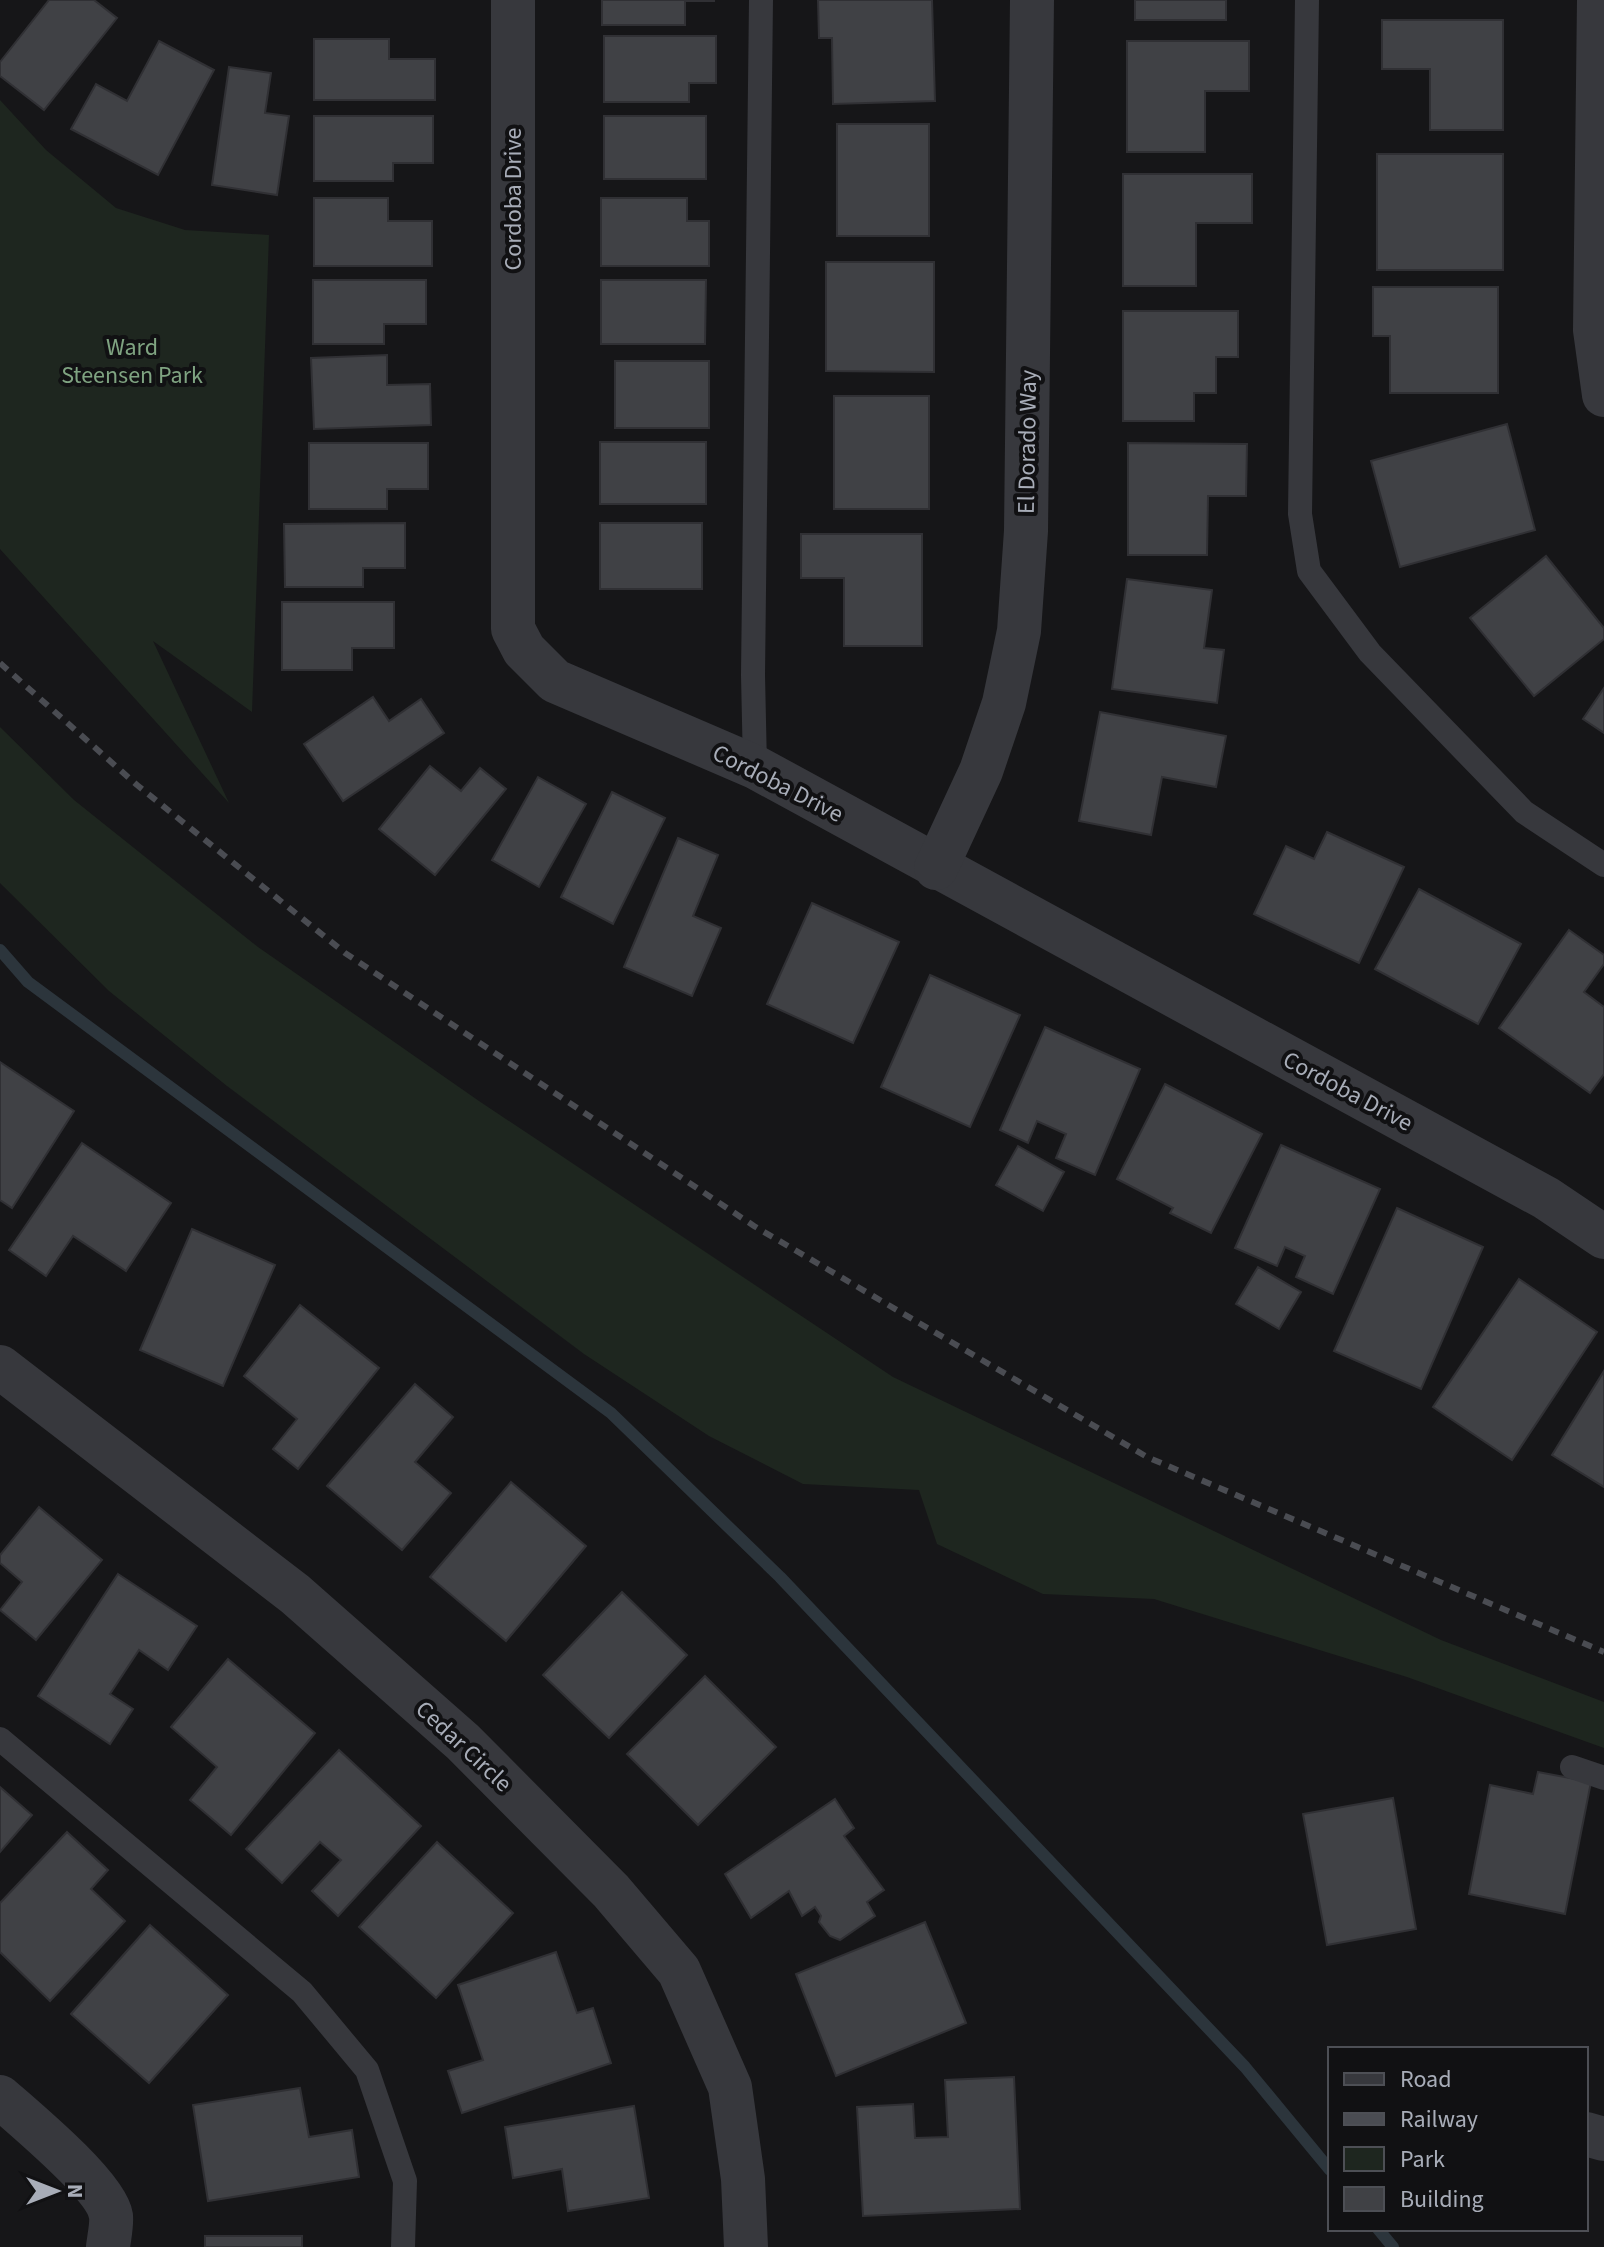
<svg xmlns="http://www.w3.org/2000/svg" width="1604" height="2247" viewBox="0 0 1604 2247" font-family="'Source Sans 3',sans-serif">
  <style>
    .green { fill: #1e261f }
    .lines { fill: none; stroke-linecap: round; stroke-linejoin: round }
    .stream { stroke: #2c353c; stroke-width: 12 }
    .building { fill: #404145; stroke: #303034; stroke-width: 2 }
    .lane { stroke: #37383d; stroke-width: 24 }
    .street { stroke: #37383d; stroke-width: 44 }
    .rail { stroke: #4a4c52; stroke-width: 6; stroke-dasharray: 10 8; stroke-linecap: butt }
    .labels { text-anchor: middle; stroke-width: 8; stroke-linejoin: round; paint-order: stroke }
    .street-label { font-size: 24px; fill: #a8adb8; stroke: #111113 }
    .park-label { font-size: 24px; fill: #7fa381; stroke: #111113 }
  </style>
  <rect width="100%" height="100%" fill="#161618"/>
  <g class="green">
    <path d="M0,100L46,150L116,208L185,230L269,235L252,712L153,641L229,803L0,549Z"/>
    <path d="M0,727L74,800L258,947L479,1101L893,1377L1441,1640L1604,1702V1748L1407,1677L1154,1599L1043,1594L937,1544L919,1490L803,1484L709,1436L584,1354L227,1086L109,991L0,883Z"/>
  </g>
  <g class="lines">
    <g class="stream">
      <path d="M0,950L28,982L611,1413L780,1577L1245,2067L1330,2170"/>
      <path d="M1378,2229L1393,2247"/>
    </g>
  </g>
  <g class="building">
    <path d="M49,0H94L117,18L44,110L0,76V62Z"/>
    <path d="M602,0H714V1H685V25H602Z"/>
    <path d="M818,0H932L935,101L833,104L832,38H819Z"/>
    <rect x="1135" y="0" width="91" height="20"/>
    <path d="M1382,20H1503V130H1430V69H1382Z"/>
    <path d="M604,36H716V83H689V102H604Z"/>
    <path d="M314,39H389V59H435V100H314Z"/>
    <path d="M159,41L214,70L158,175L71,129L96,84L127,101Z"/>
    <path d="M1127,41H1249V91H1205V152H1127Z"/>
    <path d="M229,67L271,73L265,113L289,116L277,195L212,185Z"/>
    <path d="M314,116H433V163H393V181H314Z"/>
    <rect x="604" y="116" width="102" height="63"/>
    <rect x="837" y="124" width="92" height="112"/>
    <rect x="1377" y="154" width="126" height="116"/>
    <path d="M1123,174H1252V223H1196V286H1123Z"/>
    <path d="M314,198H388V221H432V266H314Z"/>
    <path d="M601,198H687V221H709V266H601Z"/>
    <path d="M826,262H934V372L826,371Z"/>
    <path d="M313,280H426V324H384V344H313Z"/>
    <path d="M601,280H706L705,344H601Z"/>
    <path d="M1373,287H1498V393H1390V336H1373Z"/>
    <path d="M1123,311H1238V357H1216V393H1194V421H1123Z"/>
    <path d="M387,355V385L430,384L431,425L314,429L311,358Z"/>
    <rect x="615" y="361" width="94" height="67"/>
    <rect x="834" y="396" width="95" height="113"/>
    <path d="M1507,424L1535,530L1400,567L1371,461Z"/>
    <rect x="600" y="442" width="106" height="62"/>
    <path d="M309,443H428V489H387V509H309Z"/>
    <path d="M1128,443L1247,444L1246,496H1208L1207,555H1128Z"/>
    <path d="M405,523V568H363V587H285L284,524Z"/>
    <rect x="600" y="523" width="102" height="66"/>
    <path d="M801,534H922V646H844V578H801Z"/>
    <path d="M1546,556L1604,628V639L1534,696L1470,618Z"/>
    <path d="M1127,579L1212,590L1204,648L1224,650L1217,703L1112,689Z"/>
    <path d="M282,602H394V648H352V670H282Z"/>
    <path d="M1604,688V733L1583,719Z"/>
    <path d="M373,697L389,721L421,699L444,733L343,801L304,744Z"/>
    <path d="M1100,712L1226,736L1216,787L1162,777L1151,835L1079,821Z"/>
    <path d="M430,766L461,791L480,768L506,789L435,875L379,829Z"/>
    <path d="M538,777L586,804L539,887L492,860Z"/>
    <path d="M612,792L665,818L613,924L561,897Z"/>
    <path d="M1327,832L1404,867L1359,963L1254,914L1286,846L1314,859Z"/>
    <path d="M678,838L718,855L693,916L721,928L692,996L624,967Z"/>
    <path d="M1419,889L1521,944L1478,1024L1375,969Z"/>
    <path d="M812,903L899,942L853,1043L767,1004Z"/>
    <path d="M1569,930L1604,955V964L1584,992L1604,1007V1074L1590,1093L1499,1028Z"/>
    <path d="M930,975L1020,1015L970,1127L881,1087Z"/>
    <path d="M1045,1027L1140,1069L1095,1175L1056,1158L1066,1134L1037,1121L1028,1143L1000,1130Z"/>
    <path d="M0,1062L74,1111L12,1208L0,1200Z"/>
    <path d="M1165,1084L1262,1134L1211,1233L1170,1213L1173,1208L1117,1179Z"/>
    <path d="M82,1143L171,1203L126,1271L73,1236L46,1276L9,1250Z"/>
    <path d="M1281,1145L1380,1189L1333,1294L1296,1277L1305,1256L1285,1247L1277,1266L1235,1248Z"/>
    <path d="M1018,1146L1064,1172L1043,1211L996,1185Z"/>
    <path d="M1397,1208L1483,1247L1421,1389L1334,1351Z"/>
    <path d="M192,1229L275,1265L223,1386L140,1350Z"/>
    <path d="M1258,1267L1301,1292L1279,1329L1236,1304Z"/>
    <path d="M1519,1279L1597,1332L1512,1460L1433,1407Z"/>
    <path d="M300,1305L379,1368L298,1469L273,1449L297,1419L244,1376Z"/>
    <path d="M1604,1371V1487L1552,1455Z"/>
    <path d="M415,1384L453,1417L415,1462L451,1493L402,1550L327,1486Z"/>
    <path d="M511,1482L586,1546L506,1641L430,1577Z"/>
    <path d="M39,1507L102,1560L36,1640L0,1610L22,1582L0,1563V1555Z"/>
    <path d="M118,1574L197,1626L168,1670L139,1650L110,1694L133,1709L110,1744L38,1696Z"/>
    <path d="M622,1592L687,1655L609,1738L543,1675Z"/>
    <path d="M228,1659L315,1733L231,1835L190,1800L217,1767L171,1727Z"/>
    <path d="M705,1676L776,1747L698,1825L627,1754Z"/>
    <path d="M339,1750L421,1826L338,1916L312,1891L341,1860L320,1842L282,1883L246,1849Z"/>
    <path d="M1538,1772L1591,1782L1565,1914L1469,1894L1490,1785L1533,1794Z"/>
    <path d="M0,1787L32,1815L0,1852Z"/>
    <path d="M1393,1798L1416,1929L1327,1945L1303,1814Z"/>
    <path d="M835,1799L854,1828L844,1836L884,1890L867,1902L875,1916L840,1940L830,1936L819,1922L821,1916L815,1907L802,1916L789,1891L751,1918L725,1874Z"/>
    <path d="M67,1832L108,1870L91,1889L125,1921L50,2001L0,1952V1903Z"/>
    <path d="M437,1842L513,1913L436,1998L359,1927Z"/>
    <path d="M925,1922L966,2023L836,2076L796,1974Z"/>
    <path d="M150,1925L228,1995L149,2083L71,2014Z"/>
    <path d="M556,1952L577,2013L593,2008L611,2063L462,2113L448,2071L483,2060L458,1985Z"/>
    <path d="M1014,2077L1020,2209L863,2216L857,2107L913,2104L915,2138L948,2137L945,2080Z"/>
    <path d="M300,2088L309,2137L352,2130L359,2177L208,2201L193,2105Z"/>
    <path d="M634,2106L649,2198L568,2211L562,2169L513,2178L505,2127Z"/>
    <rect x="205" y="2236" width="97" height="11"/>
  </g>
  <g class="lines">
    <g class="lane">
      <path d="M1307,0L1300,514L1309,571L1370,653L1524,812L1604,865"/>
      <path d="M755,767L753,675L761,0"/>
      <path d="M0,1739L302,1992L367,2070L405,2181L403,2247"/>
      <path d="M1572,1767L1604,1778"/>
    </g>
    <g class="street">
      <path d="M513,0V629L524,650L555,681L755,767L1546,1198L1604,1237"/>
      <path d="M1599,0L1595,330L1604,395"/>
      <path d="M936,868L981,771L1004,703L1019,631L1026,531L1032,0"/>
      <path d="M0,1367L295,1594L463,1742L611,1891L679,1971L730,2087L743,2179L746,2247"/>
      <path d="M0,2097C24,2118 107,2187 111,2216C112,2225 109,2238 108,2247"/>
      <path d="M1586,2134L1604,2139"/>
    </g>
    <path class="rail" d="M0,663L137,785L345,953L754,1226L1147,1457L1604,1652"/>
  </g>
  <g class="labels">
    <g class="street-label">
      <text transform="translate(513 199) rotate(-90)" y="8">Cordoba Drive</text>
      <text transform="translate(1027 442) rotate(-89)" y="8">El Dorado Way</text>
      <text transform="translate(778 783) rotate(27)" y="8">Cordoba Drive</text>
      <text transform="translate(1348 1091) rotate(28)" y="8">Cordoba Drive</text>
      <text transform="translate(464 1746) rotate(43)" y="8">Cedar Circle</text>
    </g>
    <g class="park-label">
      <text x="132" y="355">Ward<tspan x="132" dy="28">Steensen Park</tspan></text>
    </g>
  </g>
  <rect x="1328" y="2047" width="260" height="184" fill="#111113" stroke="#4d4f55" stroke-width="2"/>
  <rect x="1344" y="2073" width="40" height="12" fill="#37383d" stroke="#4d4f55" stroke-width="2"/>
  <text x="1400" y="2087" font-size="24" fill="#a8adb8">Road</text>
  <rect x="1344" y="2113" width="40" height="12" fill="#4a4c52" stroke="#4d4f55" stroke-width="2"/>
  <text x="1400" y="2127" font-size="24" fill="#a8adb8">Railway</text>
  <rect x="1344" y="2147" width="40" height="24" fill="#1e261f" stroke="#4d4f55" stroke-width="2"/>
  <text x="1400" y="2167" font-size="24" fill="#a8adb8">Park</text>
  <rect x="1344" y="2187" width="40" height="24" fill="#404145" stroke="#4d4f55" stroke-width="2"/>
  <text x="1400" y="2207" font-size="24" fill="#a8adb8">Building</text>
  <g transform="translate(56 2191) rotate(90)" stroke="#111113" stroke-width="6" paint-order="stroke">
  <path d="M0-6L14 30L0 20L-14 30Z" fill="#a8adb8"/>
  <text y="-12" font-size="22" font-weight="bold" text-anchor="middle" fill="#a8adb8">N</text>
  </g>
</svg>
